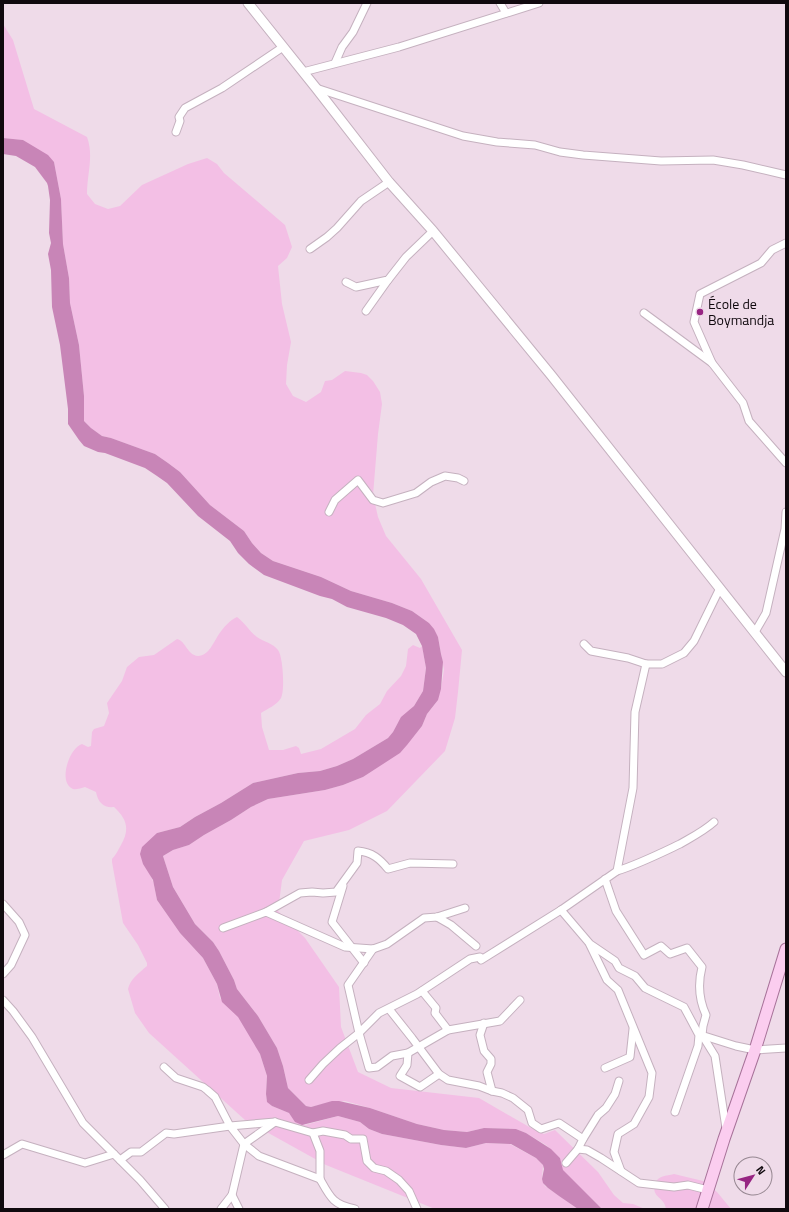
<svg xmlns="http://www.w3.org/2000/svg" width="789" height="1212" viewBox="0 0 789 1212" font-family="'Titillium Web',sans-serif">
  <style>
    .green { fill: #f3bfe5 }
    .water { fill: #c885b7 }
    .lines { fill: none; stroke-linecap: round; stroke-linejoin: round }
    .minor-casing { stroke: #c5b1bf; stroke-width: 9 }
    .tertiary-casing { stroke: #c5b1bf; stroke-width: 11 }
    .primary-casing { stroke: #a77299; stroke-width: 13 }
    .minor { stroke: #fff; stroke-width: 7 }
    .tertiary { stroke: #fff; stroke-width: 9 }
    .primary { stroke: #fbcdef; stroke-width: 11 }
    .poi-dot { fill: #972482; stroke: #efdbe9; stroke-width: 1.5 }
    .labels { text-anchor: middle; stroke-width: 3.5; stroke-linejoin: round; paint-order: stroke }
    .poi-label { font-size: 14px; fill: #10090e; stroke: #efdbe9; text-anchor: start }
  </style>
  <rect width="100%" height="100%" fill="#efdbe9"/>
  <g class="green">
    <path d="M3,24L13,40L34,109L87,137C94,156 87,174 87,194L95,204L108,209L120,206L142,185L188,164L207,158L217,164L224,173L285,225L292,247L287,258L278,266L282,304L291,342L287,365L286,384L293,396L306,402L321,392L325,381L332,380L345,371L361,373L367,375L373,381L380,392L382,404L378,434L373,495L378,517L386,536L421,579L462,650L458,692L455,718L445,751L387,811L349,830L304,841L282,880L278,911L305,938L339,987L341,1027L358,1072L391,1088L479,1098L531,1128L544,1134L555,1130L598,1172L614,1195L623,1203L633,1204L645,1209H602L562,1170L560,1158L546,1145L526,1133L516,1129L484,1128L467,1132L444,1130L417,1124L370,1108L345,1101L323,1104L311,1107L306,1106L288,1088L283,1066L277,1048L258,1016L237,989L234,980L219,951L213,942L195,924L173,887L163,856L173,850L189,845L204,835L231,820L251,807L268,799L325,790L343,785L363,777L385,762L413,737L422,726L427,714L435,704L441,689L444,670L438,637L429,623L412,611L392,603L351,591L321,577L273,561L261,553L252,543L244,531L210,505L180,472L168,463L155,454L111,438L102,436L91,428L84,421V396L79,345L70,303L69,278L63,244L61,199L54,162L23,140L3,138Z"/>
    <path d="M237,617C245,623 250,632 257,637C264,642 273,643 278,650C283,656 285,691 281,698C277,705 267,709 261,713L262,727L269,750H283L296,746L299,748L301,754L321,749L355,729L366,715L380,704L387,691L401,676L406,666L408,649L413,645L420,648L422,646L426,668L423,691L414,706L398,723L393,732L388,738L353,759L337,766L320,771L298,773L253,783L221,803L195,817L180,827L157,833L150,874L154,884L157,900L180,933L203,958L217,984L220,998L236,1014L243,1023L260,1054L267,1076L266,1095L267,1101L272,1106L289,1113L293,1118L305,1125L338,1116L360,1122L369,1129L382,1134L441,1145L466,1148L486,1143L510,1144L536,1158L543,1165L542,1179L545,1186L578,1209H435L326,1165L245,1120L149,1033L135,1013L128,989C130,979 139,973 147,966V963L138,945L123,923L112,862V859C116,855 118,850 121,845C130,829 127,819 114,807C104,808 98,803 96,792L85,787C81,788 76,790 73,789C57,782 70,747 82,744L88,747L91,746L92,732L94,729L104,726L109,713L107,703L122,681L127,667L139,657L154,655L177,639C186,641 187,655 198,656C209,656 214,641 219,634C224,627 229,621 237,617Z"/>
    <path d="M674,1174L703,1181L717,1192L731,1209H666C665,1197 651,1198 655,1184C658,1175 666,1176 674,1174Z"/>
  </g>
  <path class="water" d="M3,138L23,140L48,155L54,162L61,199L63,244L69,278L70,303L79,345L84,396V421L91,428L102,436L111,438L155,454L168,463L180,472L210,505L244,531L252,543L261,553L273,561L321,577L351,591L392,603L412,611L429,623L434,629L438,637L441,654L443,662L441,689L438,700L427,714L422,726L407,745L400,753L363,777L343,785L325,790L268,799L251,807L231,820L204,835L189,845L173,850L163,856L173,887L195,924L213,942L219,951L234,980L237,989L258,1016L277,1048L283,1066L288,1088L306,1106L311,1107L332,1101H339L370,1108L417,1124L444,1130L467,1132L484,1128L516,1129L526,1133L551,1149L560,1158L563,1170L602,1209H578L559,1196L548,1188L543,1183L542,1179L544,1169L543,1165L536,1158L511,1144L486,1143L466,1148L441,1145L382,1134L369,1129L360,1122L338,1116L302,1125L295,1122L289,1113L272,1106L267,1102L266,1094L267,1076L260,1054L238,1017L222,1002L217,984L203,958L180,933L157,900L153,880L143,864L140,854L142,847L157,833L180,827L195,817L221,803L253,783L298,773L320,771L337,766L353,759L388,738L393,732L401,717L414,706L423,691L426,668L422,646L416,634L403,625L386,618L347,607L332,599L320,596L264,575L249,564L238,553L230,541L198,516L167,483L157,476L145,468L105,453L98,452L84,446L79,440L68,424V409L60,345L52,307L51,270L48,254L51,243L49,233L50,200L48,186L47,183L35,167L16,156L3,154Z"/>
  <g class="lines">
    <defs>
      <g id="minor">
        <path d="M500,3L506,13"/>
        <path d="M335,63L342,47L353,32L367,3"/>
        <path d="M303,72L399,47L539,3"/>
        <path d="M316,88L463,136L497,142L535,145L560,152L583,155L661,161L713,160L743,165L786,175"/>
        <path d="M176,132L180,121L179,117L185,108L222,88L283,47"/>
        <path d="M310,249L327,237L337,228L361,201L389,182"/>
        <path d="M346,282L356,287L388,280L406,257L433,231"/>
        <path d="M366,311L388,280"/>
        <path d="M644,313L712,363L743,403L749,421L786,463"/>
        <path d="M712,363L694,322L700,294L761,263L772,250L786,243"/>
        <path d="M329,512L335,500L358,480L373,500L383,503L416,493L431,482L445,476L458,478L464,481"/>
        <path d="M755,632L766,613L785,529L786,512"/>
        <path d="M584,644L591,651L628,658L646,664H662L684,653L694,641L720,588"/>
        <path d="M617,871C639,864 659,854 680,844C692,837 704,831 714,822"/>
        <path d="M605,879L616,911L644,955L661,946L670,954L687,948L702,967C698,983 699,1000 706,1015L703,1026L702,1035L715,1056L726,1128"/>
        <path d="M343,886L332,922L364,963"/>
        <path d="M3,904L19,922L25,935L11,965L3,974"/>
        <path d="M561,910L590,944L615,961L619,968L635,976L645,988L684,1007L699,1035L698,1046L675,1112"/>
        <path d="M266,912L300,893L312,892L323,893L336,892L357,863L358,851C372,852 380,859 388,869L410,863L453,864"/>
        <path d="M437,917L451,925L476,946"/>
        <path d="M223,928L266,912L345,947L373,949L387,944L424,918L437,917L465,908"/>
        <path d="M590,945L607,980L618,990L652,1073L649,1097L634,1124L618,1134L614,1152L621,1171"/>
        <path d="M373,949L348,985L359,1033L369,1068L377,1067L392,1056L408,1053L448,1030L500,1021L520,1000"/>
        <path d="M481,960L561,910L617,871L633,788L635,712L646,664"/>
        <path d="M422,991L436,1008L435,1013L448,1030"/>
        <path d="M3,1000L13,1011L32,1037L83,1123L140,1180L165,1209"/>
        <path d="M389,1009L412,1038L439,1074L448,1080L479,1086L492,1091L502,1093L513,1098L528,1110L532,1123L541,1129L559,1123L583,1139"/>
        <path d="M484,1023L480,1035L484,1051L491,1059V1064L487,1072L492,1091"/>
        <path d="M701,1035L736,1046L755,1050L786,1048"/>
        <path d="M408,1053L407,1065L400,1076L420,1087L439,1074"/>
        <path d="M164,1067L176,1078L203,1087L207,1090L215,1097L230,1126L244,1144L259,1156L320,1179C330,1197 333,1205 355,1209"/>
        <path d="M605,1068L630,1057L633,1029"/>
        <path d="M309,1080L323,1064L340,1048L359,1033L379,1013L417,994L470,959L480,957"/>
        <path d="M313,1133L323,1131L345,1135L351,1139H363L367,1161L374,1168L386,1171L399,1180L409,1191L417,1209"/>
        <path d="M578,1149L587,1150L601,1158L639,1183L674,1187L688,1185L708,1190"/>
        <path d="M3,1155L22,1144L85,1163L114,1154"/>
        <path d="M120,1160L131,1152H141L166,1133L174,1134L230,1126L275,1122L313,1133L320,1151V1179"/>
        <path d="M566,1163L578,1149L583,1139L598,1115L606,1108L615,1094L619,1081"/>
        <path d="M232,1195L239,1209"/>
        <path d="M221,1209L232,1195L244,1144L275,1122"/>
      </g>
      <path id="tertiary" d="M248,3L316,88L389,182L433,231L551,375L786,672"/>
      <path id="primary" d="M702,1209L724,1139L755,1050L786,949"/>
    </defs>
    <use href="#minor" class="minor-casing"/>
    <use href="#tertiary" class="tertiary-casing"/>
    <use href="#primary" class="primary-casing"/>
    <use href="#minor" class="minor"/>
    <use href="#tertiary" class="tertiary"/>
    <use href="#primary" class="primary"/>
  </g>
  <circle class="poi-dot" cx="700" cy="312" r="4"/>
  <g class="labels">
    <g class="poi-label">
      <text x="708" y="309">École de<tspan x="708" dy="16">Boymandja</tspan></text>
    </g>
  </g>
  <rect width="789" height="1212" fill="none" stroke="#10090e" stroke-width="8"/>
  <g transform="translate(753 1176) rotate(54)"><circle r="19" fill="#efdbe9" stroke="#968791"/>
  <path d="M0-3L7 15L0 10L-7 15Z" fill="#972482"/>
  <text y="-6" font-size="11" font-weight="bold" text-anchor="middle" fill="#10090e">N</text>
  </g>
</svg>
